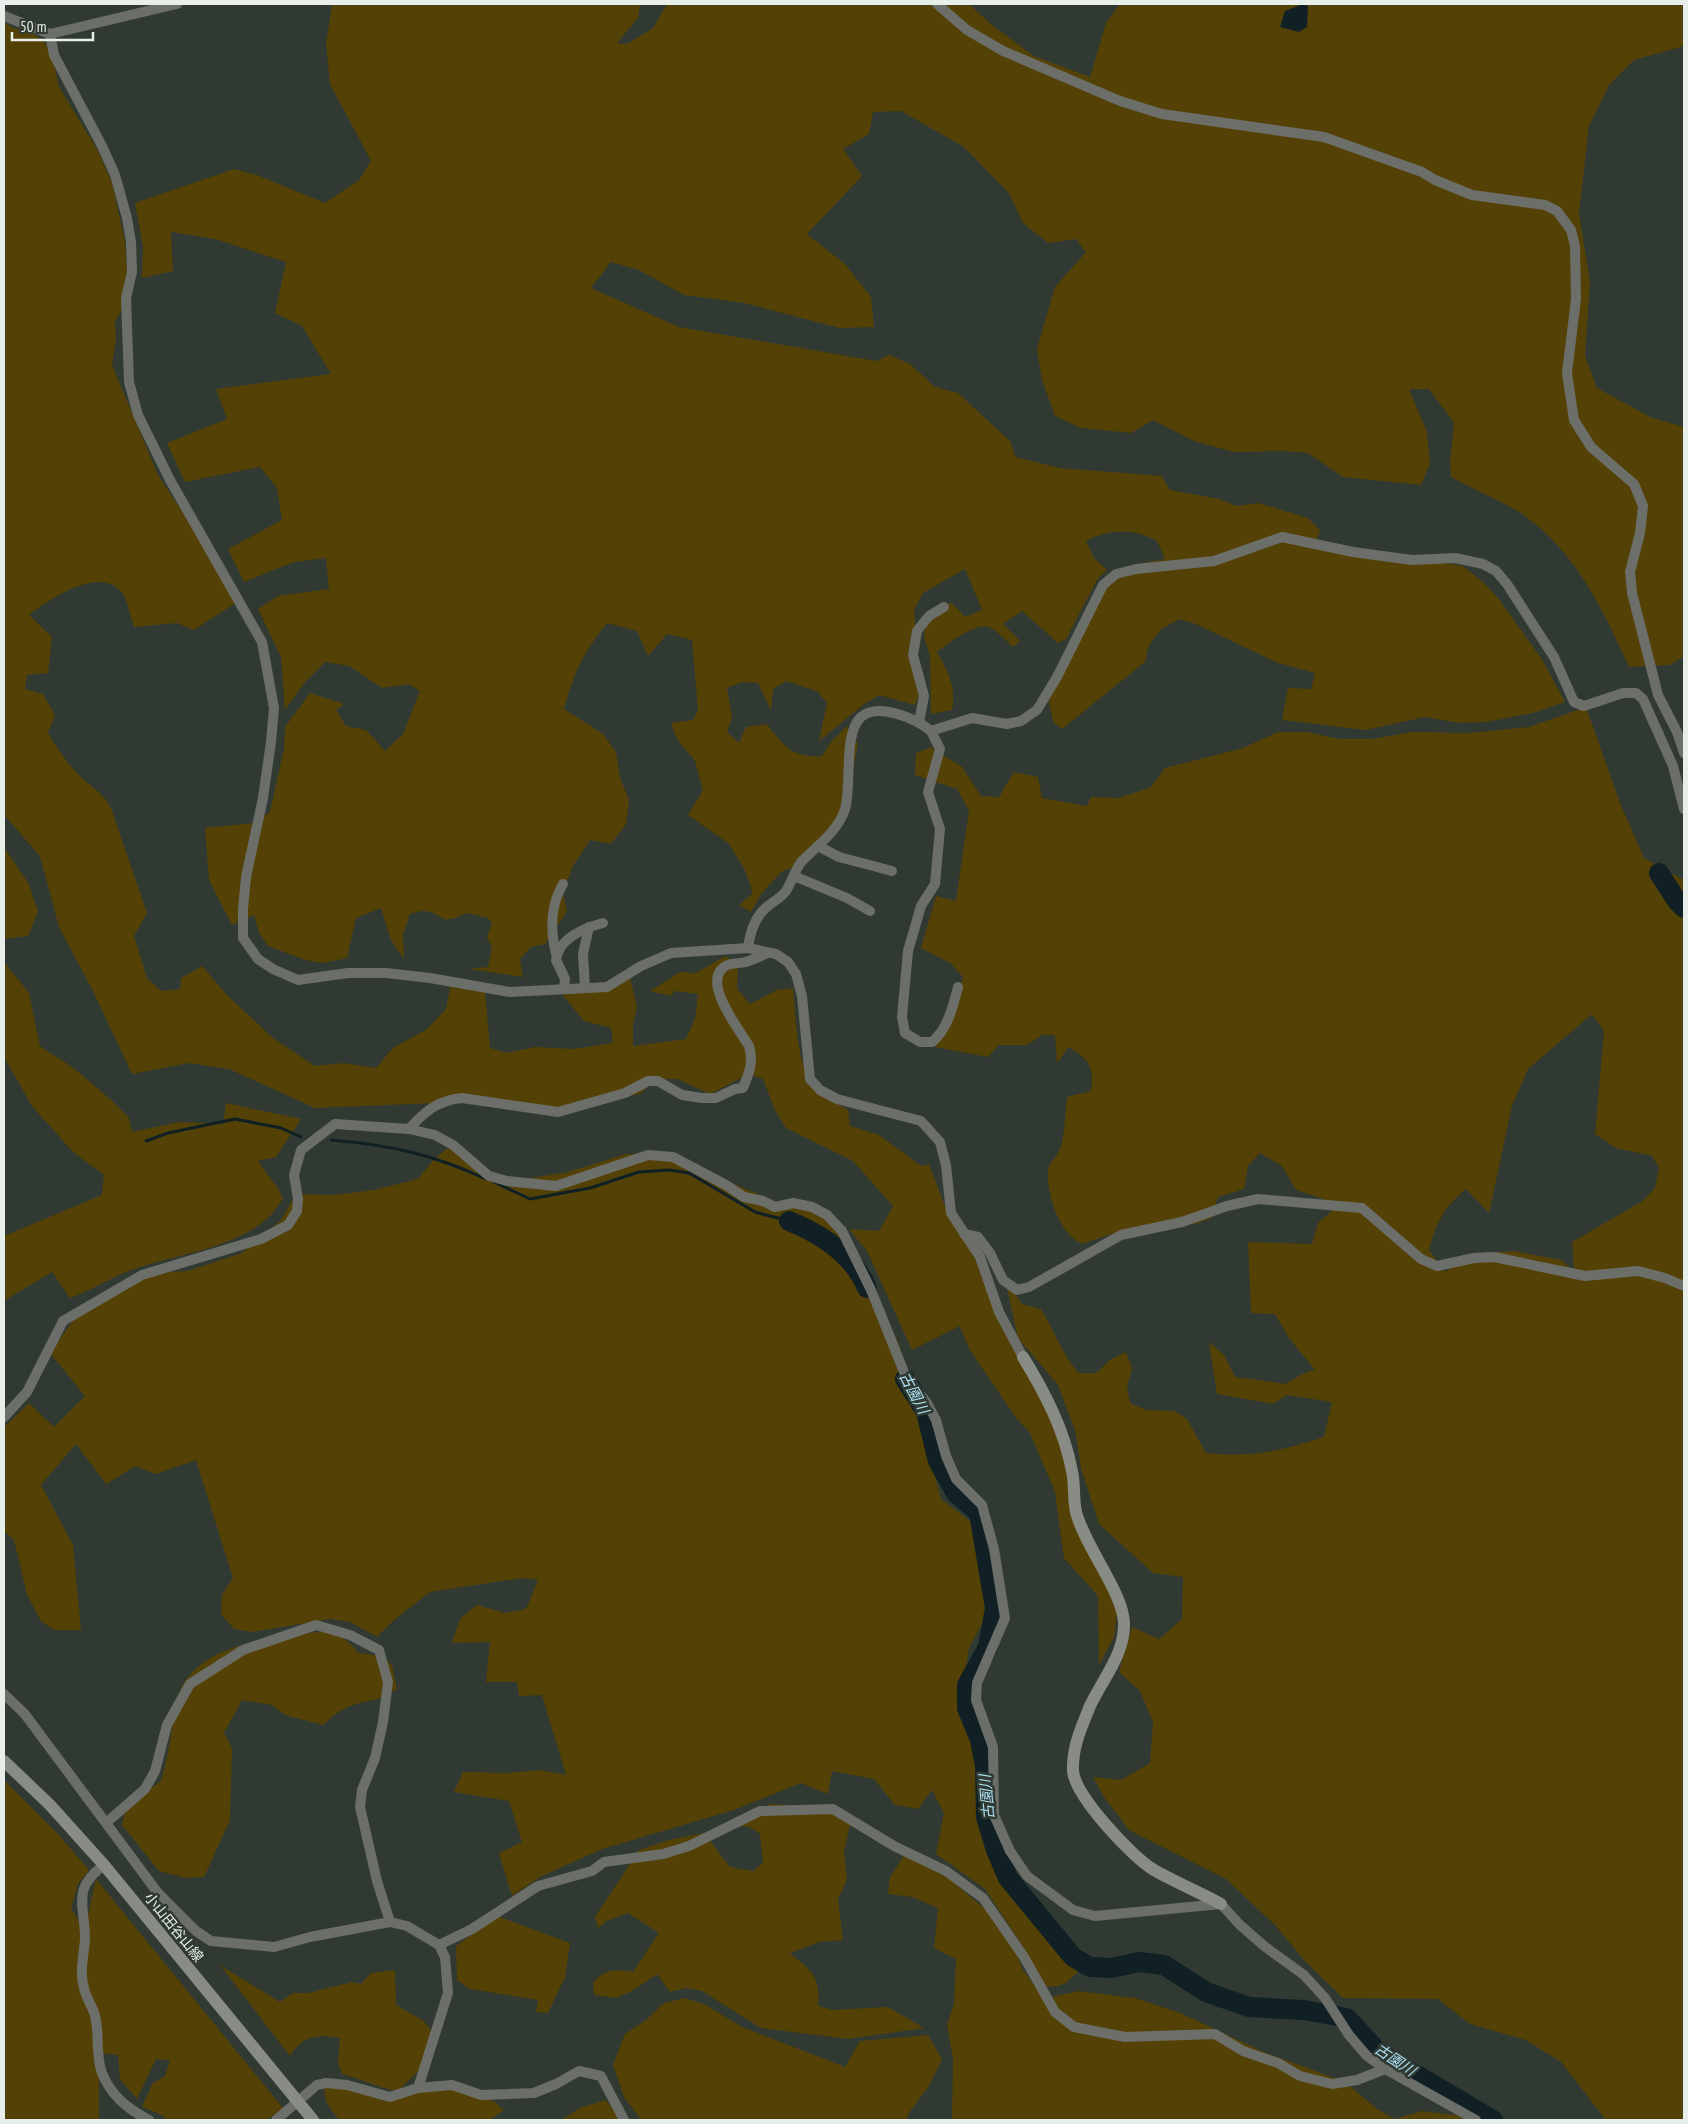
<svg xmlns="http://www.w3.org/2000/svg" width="1688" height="2124" viewBox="0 0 1688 2124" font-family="'PT Sans Narrow','Noto Sans JP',sans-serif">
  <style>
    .green { fill: #544106; fill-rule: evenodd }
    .water { fill: #102025 }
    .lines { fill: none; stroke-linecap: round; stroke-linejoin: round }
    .stream { stroke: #102025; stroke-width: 3 }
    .river { stroke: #102025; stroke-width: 20 }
    .street { stroke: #6c6e69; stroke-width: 10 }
    .secondary { stroke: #898c84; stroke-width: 12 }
    .labels { text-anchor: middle; stroke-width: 5; stroke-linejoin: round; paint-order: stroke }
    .street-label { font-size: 14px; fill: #e8efea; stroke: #303a33 }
    .water-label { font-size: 15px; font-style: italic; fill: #ade1f3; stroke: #303a33 }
  </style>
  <rect width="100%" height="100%" fill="#303a33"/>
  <g class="green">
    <path d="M332,4H640L638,18L617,43L627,44L653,28L667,4H969L992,25L1034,56L1090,77L1106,23L1120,4H1684V46L1634,60L1609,85L1589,126L1579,213L1590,282L1585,356L1597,388L1650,417L1684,427V656L1670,665L1629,667C1603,609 1573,546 1516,510C1496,498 1472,489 1451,477L1450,461L1454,423L1429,389H1409L1427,432L1430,464L1421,485L1343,477L1308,453L1285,451L1234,452L1194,441L1153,420L1131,433L1081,428L1055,416L1042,380L1037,349L1055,287L1086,252L1076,239L1048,243L1023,223L1009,193L964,147L901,111L873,112L869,134L843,149L862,176L807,234L845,264L871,297L874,327L840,328L744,303L684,295L639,270L611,262L591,288L679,327L876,361L889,355L910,364L935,387L958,393L1011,442L1015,457L1060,468L1162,476L1170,490L1219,499L1237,506L1258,503L1308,518L1320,530L1316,542L1463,566L1484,583L1499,599L1543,661L1565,702L1533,713L1486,722L1459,723L1425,717L1366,730L1282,720L1288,688L1311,689L1315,673L1278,663L1196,624L1180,619L1161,629L1149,645L1145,662L1062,729L1053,722L1048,697L1096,602L1112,580L1131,565L1165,559L1157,541C1131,528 1111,529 1086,541L1094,558L1107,570L1097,580L1066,639L1058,643L1022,611L1003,624L1020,641L1013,647C1006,641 997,630 989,627C976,622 947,644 937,652C947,670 957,688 952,710L931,714L930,656L924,637L926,622L939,606L952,603L965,617L982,610L965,569L923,593L914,610L921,691L915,705L879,695L863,705L819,741L827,703L817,691L786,681L773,689L771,710L758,683L742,682L727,688L732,717L727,732L739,743L746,727L767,724C784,746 792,758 822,756L831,742L847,726L858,744L849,789L837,824L811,860L781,872L761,894L751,912L739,905L753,893L744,868L728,843L688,815L703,790L695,761L677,739L671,723L693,720L698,710L692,640L667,634L648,656L637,631L607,623C582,655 575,670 564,709L603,734L616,752L620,778L629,800L626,824L611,844L590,840L573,866L563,893L567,911L545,944L531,947L520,959L523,977L468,969L488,967L492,948L487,937L492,923L488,918L466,913C438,928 444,912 423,911C419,911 414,913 410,914L403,935L404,959L391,940L381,908L356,918L347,958L323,963L305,960L268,946L259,933L254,915L232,925L209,880L205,828L253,823L270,812L284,749L285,727L310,693L344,704L336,710L346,726L366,730L385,751L403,734L420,691L409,684L382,688L349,666L325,662L306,681L285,710L281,657L258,609L278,596L329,589L326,558L294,562L244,582L228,549L282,520L277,488L260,467L185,482L167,443L227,419L216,389L331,374L302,326L275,313L286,262L215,239L171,232L173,271L142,278L143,247L135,203L234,169L257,175L325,203L359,180L371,161L330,84L326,44Z"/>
    <path d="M4,22L11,27L34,34L46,44L55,68L59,87L97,149L112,183L125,242L127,271L125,303L115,322L116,338L112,365L158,475L240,600L194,630L177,623L134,627C130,617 128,602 123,594C101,563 49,600 29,615L52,637L48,673L27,675L25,689L43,694L55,715L48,733C57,749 68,764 81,777C93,788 103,793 111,808L147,913L134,936L147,978L161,991L180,989L181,978L202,966L227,995L273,1038L315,1066L344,1063L376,1068L393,1048L427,1029L446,1009L450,987L485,991L490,1048L508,1053L535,1047L574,1049L613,1043L611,1028L584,1021L561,993L592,986L629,974L637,1006L633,1025V1046L686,1039L695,1019L698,994L675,991L671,996L650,991L680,972L696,973L725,956L738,963L737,989L750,1004L777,990L793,988C796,1017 796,1076 821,1094C829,1100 839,1105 848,1110L850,1126L879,1135L921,1166L929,1164L947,1212L977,1261L1052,1414L1079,1514L1117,1613L1114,1637L1099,1665L1098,1596L1064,1558L1055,1492L1030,1433L1017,1419L969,1349L960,1326L912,1350L867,1251L849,1229L879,1231L893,1206L853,1161L786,1128L775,1110L763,1079L749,1074L710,1094L677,1079H657L640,1094L559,1110L461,1102L315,1108L229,1069L189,1063L132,1074L93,991L59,927L40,856L4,815Z"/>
    <path d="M1586,707L1620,803L1644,858L1684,880V2120H1606L1561,2062L1526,2040L1470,2024L1438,1999L1343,1998L1304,1960L1275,1925L1226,1879L1129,1830L1104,1797L1093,1777L1121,1780L1150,1763L1153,1722L1140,1691L1119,1672L1132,1627L1159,1639L1182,1619L1183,1577L1153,1573L1099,1524L1081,1468L1075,1430L1058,1385L1018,1338L1005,1279L1022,1304L1041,1309C1054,1330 1062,1355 1079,1373H1096L1110,1360L1126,1352L1132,1368L1127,1388L1130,1403L1146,1410L1174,1411L1187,1419L1206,1453C1251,1458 1281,1451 1324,1437L1332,1402L1287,1395L1273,1404L1217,1394L1209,1342L1224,1355L1235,1377L1286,1384L1304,1373L1315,1370L1289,1338L1275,1314L1251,1313L1248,1242L1312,1244L1318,1223L1333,1210L1332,1202L1296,1190L1282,1166L1260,1153L1248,1166L1244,1189L1218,1197L1211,1218L1196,1224L1111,1234L1082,1244C1059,1233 1047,1196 1048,1171C1049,1162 1056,1158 1059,1151C1065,1139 1065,1112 1067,1097L1091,1091C1094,1067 1090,1060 1069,1047L1057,1063L1055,1035H1042L1027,1045H999L988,1057L935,1047L950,1023L963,977L950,963L921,948L936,896L956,901L969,811L957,789L915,775L916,753L931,747L962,767L981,796L999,797L1014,772L1038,777L1042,798L1087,806L1091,797L1119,798L1151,787L1165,768L1243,748L1278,732H1307L1339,739H1372L1413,732L1470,733L1529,727ZM1592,1014L1604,1031L1595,1134L1616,1148L1652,1156L1659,1168L1655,1188L1641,1202L1572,1242L1574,1272L1562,1260L1514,1251L1473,1254L1445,1272L1429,1250C1436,1223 1444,1207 1466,1189L1489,1213L1512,1106L1528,1069Z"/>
    <path d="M4,847L29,884L38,912L28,936L4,939Z"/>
    <path d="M4,962L29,993L40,1046L75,1069L110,1099L129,1118L132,1132L179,1122L223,1124L226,1103L301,1119L276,1157L258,1161L279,1190L283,1199C278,1205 274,1212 269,1217C231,1251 172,1254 126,1272C107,1280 90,1291 70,1298L52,1272L4,1301V1236L102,1195L104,1175L73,1152L32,1106L4,1057Z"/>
    <path d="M448,1148L470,1158L494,1175L525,1179L568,1172L626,1154L659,1153L780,1203L805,1206L824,1217L861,1261L899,1344L941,1499L970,1521L982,1560L988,1613L969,1648L963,1689L986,1753L990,1826L1001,1858L1059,1956L1070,1965L1081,1968C1067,1983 1065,1988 1043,1986L1026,1951L985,1889L936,1854L944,1813L932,1790L918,1809L895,1805L874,1779L832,1771L828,1794L801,1783L734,1810L602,1849L540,1877L512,1896L499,1853L522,1842L509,1801L454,1792L463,1772L508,1773L540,1770L566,1775L542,1695L519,1696L517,1682H486L490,1642L452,1643L460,1619L477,1605L505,1613L526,1609L538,1580L522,1578L430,1592L393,1621L377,1637L350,1622L330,1619L252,1632L234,1629L221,1614L222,1595L233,1578L196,1460L156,1474L136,1466L106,1484L76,1444L41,1485L73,1545L81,1630H54L41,1621L27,1595L14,1540L4,1531V1427L29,1403L54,1427L85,1396L50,1353L69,1326L84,1308L113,1286L170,1272L188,1271L242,1253L281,1220L296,1194L334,1195L374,1190L418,1179L433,1160Z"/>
    <path d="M336,1630L359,1653L381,1656L392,1665L397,1689C378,1702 372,1699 353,1705C341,1709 332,1717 323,1725L285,1715L272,1705L242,1700L224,1733L232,1748L230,1820L204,1877L186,1878L159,1871L122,1825L126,1807L161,1781C164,1770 167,1758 169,1747C173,1729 174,1696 185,1681C215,1638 289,1636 336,1630Z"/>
    <path d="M4,1780L56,1832L89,1870L78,1884L71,1908L81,1925L88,1915L96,1879L283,2108L267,2120H167L160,2114L142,2107L153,2083L165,2076L170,2060L156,2059L137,2099L120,2079L118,2055L99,2053V2120H4Z"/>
    <path d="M770,1804L824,1807L850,1824L844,1852L847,1880L838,1899L843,1940L819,1942L790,1953C811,1971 821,1976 818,2006L833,2010L888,2007L924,2028L848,2039L761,2028L702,1991L686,1988L670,1992L657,1974L632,1991L616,1998L594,1995L593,1982C607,1968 615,1969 633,1972L659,1933L628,1913L606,1921L598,1928L595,1917L639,1850L668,1840L704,1833L730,1867L753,1871L763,1863L760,1834L749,1827L730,1824Z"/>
    <path d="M905,1854L951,1880L987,1911L1010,1938L1023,1970L1044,1999L1078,1991L1135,1998L1180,2013L1264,2052L1345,2082L1377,2109L1395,2119L1422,2111L1463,2116L1466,2120H952L953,2059L947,2025L954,2003L956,1959L934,1948L938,1908L912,1897L888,1894L890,1877Z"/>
    <path d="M497,1916L570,1943L565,1977L548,2013L536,2012L538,2000L470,1989L457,1980L456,1946Z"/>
    <path d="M220,1965L280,2002L293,1993H308L352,1982L361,1984L371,1973L395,1970L396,2005L424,2021L433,2034L427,2063L398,2091C378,2088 361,2079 342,2074L338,2063L340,2038C316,2034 303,2036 290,2056Z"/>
    <path d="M685,1998L704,2004L742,2027L845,2067L860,2041L928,2035L942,2059L929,2086L909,2113L907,2120H641L624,2097L613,2065L625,2034L646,2020L664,2003Z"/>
    <path d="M328,2084L373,2096L438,2085L479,2094L495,2102L504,2110L490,2120H339L326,2102L324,2090Z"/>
    <path d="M605,2100L623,2120H561L580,2108Z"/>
  </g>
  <path class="water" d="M1303,4L1308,6L1307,27L1299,32L1280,27L1285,11Z"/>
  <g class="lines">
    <g class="stream">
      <path d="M331,1140C390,1145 432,1154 486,1179"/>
      <path d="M146,1141L168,1133L235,1119L281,1128L301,1137"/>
      <path d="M492,1181L530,1199L590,1188L639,1172L669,1170L689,1173L755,1212L789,1221"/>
    </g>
    <g class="river">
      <path d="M1659,873L1677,901L1684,908"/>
      <path d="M789,1221C821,1234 853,1254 867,1288"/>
      <path d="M905,1379L926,1412L938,1461L956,1493L979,1513L995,1608L988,1647L967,1685V1708L980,1740L985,1766L986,1817L996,1850L1008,1878L1073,1957L1090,1967L1111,1968L1139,1962L1164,1965L1206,1992L1249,2007L1304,2010L1347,2018L1378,2052L1493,2120"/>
    </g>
    <g class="street">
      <path d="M937,4L967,30L1003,51L1120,101L1162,114L1324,137L1422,172L1435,180L1472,195L1545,205L1557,211L1571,230L1575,246L1576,299L1567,373L1574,420L1591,447L1634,484L1643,506L1640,533L1630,572L1632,593L1658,695L1677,732L1684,753"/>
      <path d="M4,16L50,34L177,4"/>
      <path d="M50,34L54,55L102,146L115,175L127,218L131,242L132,272L126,298L129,382L138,415L170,480L262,642L274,708L271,742L263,798L246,877L243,909V938L258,959L273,969L298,980L348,973H386L430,978L510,992L607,987L641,966L671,953L748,948L776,954L788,962L796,974L802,996L810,1079L820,1090L837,1099L921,1121L940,1142L946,1165L951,1213L980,1257L999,1312L1023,1357"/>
      <path d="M919,722L924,696L913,655L917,631L929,616L944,607"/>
      <path d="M931,731L940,749L928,792L940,829L935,884L921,906L908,951L902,1017L905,1033L920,1042H932C948,1029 953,1006 958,987"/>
      <path d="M818,846L839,857L892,871"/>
      <path d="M794,876L847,898L870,911"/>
      <path d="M748,948C750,932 755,916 768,906C774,901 782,897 786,891C792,882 795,869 802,861C817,846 839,830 845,809C852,786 843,733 861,717C879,702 916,719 931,731L972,718L1007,724L1021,721L1037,710L1057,677L1103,585L1116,574L1136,569L1214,561L1282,537L1353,552L1412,560L1455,558L1483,564L1496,571L1507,584L1554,657L1574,702L1584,706L1623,693H1636L1643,699L1673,766L1684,809"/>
      <path d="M556,954C550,929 550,906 563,884"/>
      <path d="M564,988L565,979L556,960C559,938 584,928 603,923"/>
      <path d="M585,988L583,954L589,927"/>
      <path d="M409,1129L435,1135L453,1145L489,1176L507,1181L556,1186L648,1155L673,1157L726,1185L744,1197L763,1201L775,1207L793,1203L812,1207L827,1215L842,1231L871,1290L906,1377L927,1403L936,1420L946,1456L956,1479L982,1505L994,1549L1005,1618L977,1683L976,1700L993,1747L994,1815L1010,1851L1027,1876L1073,1910L1095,1916L1221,1904L1239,1924L1264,1946L1304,1975L1325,1998L1349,2035L1367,2056L1385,2069L1476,2120"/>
      <path d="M964,1234L978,1237L990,1253L1003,1280L1017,1290L1029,1287L1121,1235L1182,1222L1227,1206L1258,1199L1362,1208L1421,1259L1437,1266L1474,1258L1494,1257L1585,1276L1638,1271L1665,1278L1684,1286"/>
      <path d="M4,1417L27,1392L63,1321L142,1275L261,1239L288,1225L297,1211L298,1199L294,1175L301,1150L335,1124L409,1129C424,1112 438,1100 462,1098L558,1112L625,1093L648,1081H658L682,1095L702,1098H716L735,1089L743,1088C749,1073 754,1063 749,1046C739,1029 702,983 724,967C730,962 739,964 746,962C754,959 761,956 768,953"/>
      <path d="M4,1694L24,1713L158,1893L196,1931L211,1941L274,1947L310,1937L390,1922L407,1926L439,1945L445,1957L448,1993L418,2088L452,2085L481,2095L534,2093L556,2084L579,2071L601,2076L624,2120"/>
      <path d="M106,1823L145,1789L155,1771L167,1725L190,1684L243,1650L316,1625L350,1635L379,1650L388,1682L383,1722L375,1758L362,1790L360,1807L377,1881L390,1922"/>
      <path d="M104,1865C71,1889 85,1905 85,1939C84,1956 79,1971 84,1988C86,1998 93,2007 95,2016C100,2035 95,2055 102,2073C111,2096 128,2109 149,2120"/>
      <path d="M439,1945L472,1929L538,1886L592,1871L604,1862L663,1854L689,1846L760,1811L833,1809L894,1846L946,1871L983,1898L1024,1957L1055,2012L1074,2027L1125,2037L1215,2034L1243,2051L1278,2063L1300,2076L1332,2084L1357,2080L1385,2069"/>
      <path d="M276,2120L317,2085L326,2083L347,2085L390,2097L418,2088"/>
    </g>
    <g class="secondary">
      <path d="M1023,1357C1045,1393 1064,1429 1072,1471C1075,1484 1073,1499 1076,1512C1085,1547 1123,1592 1124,1623C1125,1654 1102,1680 1090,1706C1081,1728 1072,1748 1073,1771C1075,1796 1132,1857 1154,1870C1175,1882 1199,1892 1221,1904"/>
      <path d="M4,1761L50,1805L104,1865L313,2120"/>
    </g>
  </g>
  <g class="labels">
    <g class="street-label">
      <text transform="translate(174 1927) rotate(51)" y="5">小山田谷山線</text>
    </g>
    <g class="water-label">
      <text transform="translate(914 1393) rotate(62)" y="5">古園川</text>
      <text transform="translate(987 1797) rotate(-95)" y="5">古園川</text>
      <text transform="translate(1395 2060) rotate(34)" y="5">古園川</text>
    </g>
  </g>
  <rect width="1688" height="2124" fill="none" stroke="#e8efea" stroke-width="10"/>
  <path d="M12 32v8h81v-8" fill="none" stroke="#e8efea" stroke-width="2.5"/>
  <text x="20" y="32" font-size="15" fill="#e8efea" stroke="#303a33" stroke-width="4" paint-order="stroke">50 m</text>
</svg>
